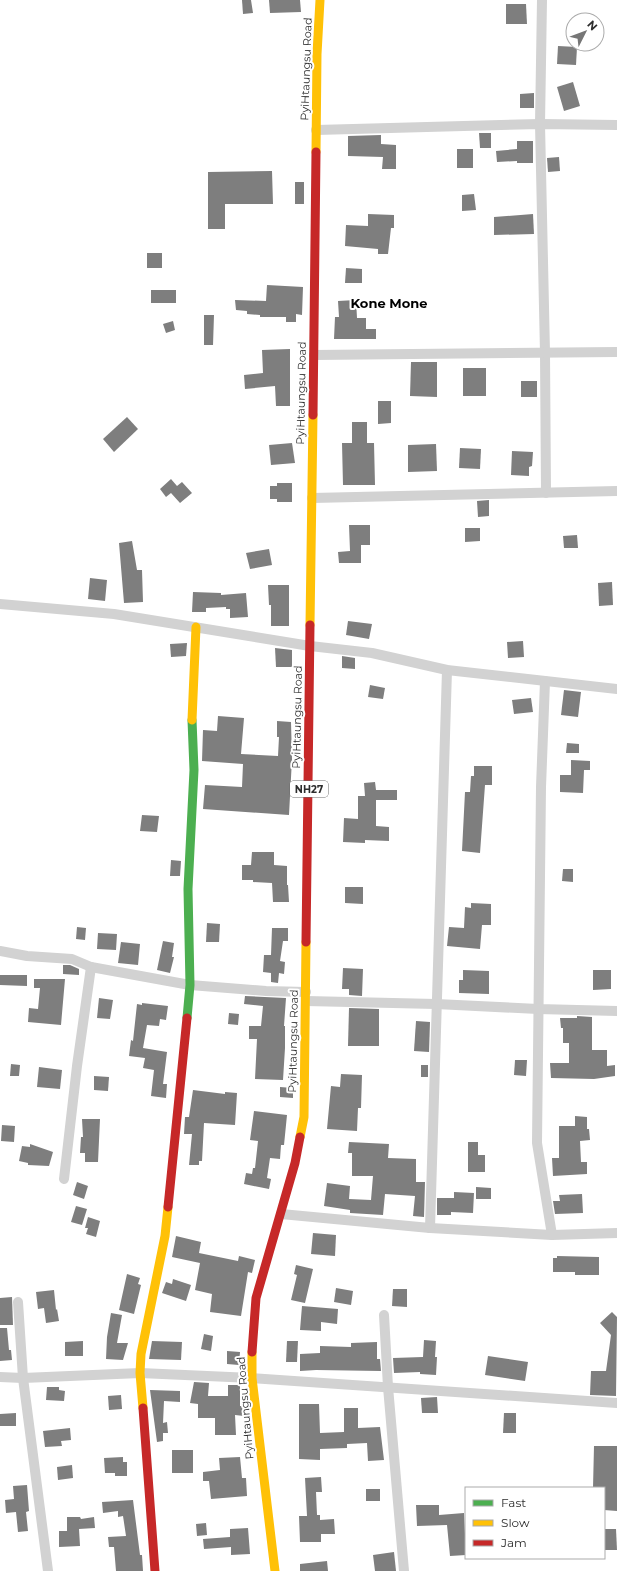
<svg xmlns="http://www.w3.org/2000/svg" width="617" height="1571" viewBox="0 0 617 1571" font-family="Montserrat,sans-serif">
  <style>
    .building { fill: #7e7e7e }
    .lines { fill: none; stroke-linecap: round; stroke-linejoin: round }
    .street { stroke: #d2d2d2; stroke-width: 10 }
    .fast { stroke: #4caf50; stroke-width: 9 }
    .slow { stroke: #ffc107; stroke-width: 9 }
    .jam { stroke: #c62828; stroke-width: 9 }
    .labels { text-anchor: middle; stroke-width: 4; stroke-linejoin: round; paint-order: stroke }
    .shield { fill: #fff; stroke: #6c6c6c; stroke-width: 1 }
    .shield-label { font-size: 10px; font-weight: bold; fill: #2d2d2d }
    .street-label { font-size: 11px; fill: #2d2d2d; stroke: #fff }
    .quarter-label { font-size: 13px; font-weight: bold; fill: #000; stroke: #fff }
  </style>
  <rect width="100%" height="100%" fill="#fff"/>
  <g class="building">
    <path d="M242,0H251L253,13L243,14Z"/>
    <path d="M269,0H300L301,12L270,13Z"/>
    <path d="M506,4H526L527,24H506Z"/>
    <path d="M558,46L577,47L576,65L557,64Z"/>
    <path d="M573,82L580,106L564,111L557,87Z"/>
    <path d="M534,93V108H520V94Z"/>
    <path d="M479,133H491V148H480Z"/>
    <path d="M381,135V144L396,145V169H382L383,157L348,156V136Z"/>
    <path d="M517,141H533V163H517V161L497,162L496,151L517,149Z"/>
    <rect x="457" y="149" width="16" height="19"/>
    <path d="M559,157L560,171L548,172L547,158Z"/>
    <path d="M272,171L273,204H225V229H208V172Z"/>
    <rect x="295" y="182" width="9" height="22"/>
    <path d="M474,194L476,210L462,211V195Z"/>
    <path d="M368,214L394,215V228H391L388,254H378V249L345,246L346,225L368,226Z"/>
    <path d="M533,214L534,234L494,235V217Z"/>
    <rect x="147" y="253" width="15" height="15"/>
    <path d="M346,268L362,269V283H345Z"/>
    <path d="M267,285L303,287L302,315L296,314V322H286V317H260V315L247,314V311L236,310L235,300L266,301Z"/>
    <rect x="151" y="290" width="25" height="13"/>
    <path d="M356,300L357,318H366V329H376V339H334L335,317H339L338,301Z"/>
    <path d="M204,315H214L213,345H204Z"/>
    <path d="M173,321L175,330L166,333L163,324Z"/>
    <path d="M290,349V406H276L275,386L245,389L244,375L263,373L262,350Z"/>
    <path d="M411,362H437V397L410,396Z"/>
    <rect x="463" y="368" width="23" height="28"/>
    <rect x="521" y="381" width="16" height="16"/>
    <path d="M378,401H391V423L378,424Z"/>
    <path d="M127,417L138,429L114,452L103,439Z"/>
    <path d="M352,422H367V443H374L375,485H343L342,443H352Z"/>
    <path d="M292,443L295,463L271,465L269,445Z"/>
    <path d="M436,444L437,471L408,472V445Z"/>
    <path d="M460,448L481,449L480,469L459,468Z"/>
    <path d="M512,451L533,452L532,466L529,467V476L511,475Z"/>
    <path d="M171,479L177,486L182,482L192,493L180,503L171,493L166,497L160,489Z"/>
    <path d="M277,483H292V502H277V499H270V486H277Z"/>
    <path d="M489,500V516L478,517L477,501Z"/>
    <path d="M349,525H370V545H361V563H339L338,552L350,551Z"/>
    <path d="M465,528H480V541L465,542Z"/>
    <path d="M577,535L578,548H564L563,536Z"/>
    <path d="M132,541L137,570H142L143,602L124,603L119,543Z"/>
    <path d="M269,549L272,565L250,569L246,553Z"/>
    <path d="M90,578L107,580L105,601L88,599Z"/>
    <path d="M612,582L613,605L599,606L598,583Z"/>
    <path d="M268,585H289V626H271V605H269Z"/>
    <path d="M193,592L221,593V595L246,593L248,617L230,618V609H226V607L206,608V612H192Z"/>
    <path d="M348,621L372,624L369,639L346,635Z"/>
    <path d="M523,641L524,657L508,658L507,642Z"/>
    <path d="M187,643L186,656L171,657L170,644Z"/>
    <path d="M275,648L292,650V667H276Z"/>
    <path d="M342,656L355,658V669L342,668Z"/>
    <path d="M370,685L385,688L383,699L368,697Z"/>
    <path d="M564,690L581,692L578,717L561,715Z"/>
    <path d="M531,698L533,712L514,714L512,700Z"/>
    <path d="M218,716L244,718L241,754L278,756L279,737H277V721L291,722L292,759L289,815L203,809L205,785L242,787L243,764L202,761L203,730L217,731Z"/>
    <path d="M567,743L579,744V753H566Z"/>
    <path d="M571,760L590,761V770H584L583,793L560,792V775H571Z"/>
    <path d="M474,766H492V785H485L480,853L462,851L465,792H470L471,776H474Z"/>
    <path d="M375,782L376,790H397V800H376V826L389,827V841L365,840V843L343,842L344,818L358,819V796H365L364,783Z"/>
    <path d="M142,815L159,816L157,832L140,831Z"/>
    <path d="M252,852H274V865L287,866V885H288L289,902H273L272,883L253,882V880H242V865H251Z"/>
    <path d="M171,860L181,861L180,876H170Z"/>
    <path d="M563,869H573V882L562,881Z"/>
    <path d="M345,887H363V904L345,903Z"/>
    <path d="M471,903L491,904V925H482L480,949L447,946L449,927L464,928L465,907L471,908Z"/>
    <path d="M207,923L220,924L219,942H206Z"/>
    <path d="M77,927L86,928L85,940L76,939Z"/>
    <path d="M272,928H288V941H283L280,961L285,962L284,974L279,973L278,983L271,982V973L263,972L264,955H271Z"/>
    <path d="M98,933L117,934L116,950L97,949Z"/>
    <path d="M163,941L174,943L172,957H174L170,973L157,970Z"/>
    <path d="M121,942L140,944L138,965L118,963Z"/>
    <path d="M63,965H70L79,969V975L63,974Z"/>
    <path d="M343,968L363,969L362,996L349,995V989H342Z"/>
    <path d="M463,970L489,971V994L459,993V980H463Z"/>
    <path d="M593,970H611V989L593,990Z"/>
    <path d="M0,975H27V986L0,985Z"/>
    <path d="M34,979H65L61,1025L28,1022L29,1008L38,1009L40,988H34Z"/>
    <path d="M245,996L286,998L284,1026H285V1048L283,1080L255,1079L257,1039H249V1026H261L263,1006L244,1004Z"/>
    <path d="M99,998L113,1000L110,1019L97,1018Z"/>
    <path d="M142,1003L168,1006L166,1020L160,1019L159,1026L147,1025L143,1048L167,1052L163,1084H167L166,1098L151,1096L154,1070L143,1068L145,1058L129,1056L131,1040L133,1041L137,1004L142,1005Z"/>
    <path d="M349,1008L379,1009V1046H348Z"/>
    <path d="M229,1013L239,1014L238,1025L228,1024Z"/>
    <path d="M577,1016L592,1017V1050H607V1066L615,1065V1076L594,1079L551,1078L550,1063H569V1043H563V1028H561L560,1018H577Z"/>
    <path d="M416,1021L430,1022L429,1052L414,1051Z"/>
    <path d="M515,1060H527L526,1076L514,1075Z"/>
    <path d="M11,1064L20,1065L19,1076H10Z"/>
    <rect x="421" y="1065" width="7" height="12"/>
    <path d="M39,1067L62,1070L60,1089L37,1087Z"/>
    <path d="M341,1074L362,1075L361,1108H358L357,1131L327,1129L331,1086L340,1087Z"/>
    <path d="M94,1076L109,1077L108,1091L94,1090Z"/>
    <path d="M280,1087L293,1088V1098L280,1097Z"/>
    <path d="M193,1090L225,1094V1092L237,1093L235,1125L204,1123L202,1161H199V1165H189L192,1134H184L185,1117H189Z"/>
    <path d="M254,1111L287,1115L284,1145H281L280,1159L270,1158L267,1178L271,1179L269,1189L244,1184L246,1173L252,1174L253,1168H255L258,1141L250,1140Z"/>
    <path d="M575,1116L587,1117V1129H589L590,1140L580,1141L581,1162H587V1174L553,1176L552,1158H559V1126H575Z"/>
    <path d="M82,1119H100L98,1162H85V1153H80L81,1137H83Z"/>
    <path d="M2,1125L15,1126L14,1142L1,1141Z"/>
    <path d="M349,1142L389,1144L388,1158L416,1159V1182H425L424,1217L413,1216L415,1196L385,1194L383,1215L350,1213V1210L324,1206L327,1183L350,1186L349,1199L371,1200L373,1176H352V1153H348Z"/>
    <path d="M468,1142H478V1155H485V1172H468Z"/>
    <path d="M30,1144L53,1152L49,1166L28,1165V1163L19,1161L22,1146L30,1147Z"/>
    <path d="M77,1182L88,1186L84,1199L73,1195Z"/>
    <path d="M476,1187L491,1188V1199H476Z"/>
    <path d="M454,1192L474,1193L473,1213L451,1212V1215H437V1198H454Z"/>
    <path d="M582,1194L583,1213L555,1214L553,1201H560L559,1195Z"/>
    <path d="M76,1206L87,1209L82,1225L71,1222Z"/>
    <path d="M88,1217L100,1221L96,1237L86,1234L88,1228H85Z"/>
    <path d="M313,1233L336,1235L335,1256L311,1254Z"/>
    <path d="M176,1236L201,1242L199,1253L238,1261L239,1256L255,1260L252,1273L248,1272L241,1316L210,1312L212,1294L195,1290L200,1263L172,1257Z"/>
    <path d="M557,1256L599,1257V1275H575V1272H553V1258H557Z"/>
    <path d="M296,1265L313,1269L305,1303L291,1300L297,1275L294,1274Z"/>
    <path d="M127,1274L140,1278L138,1284L141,1285L134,1314L119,1310Z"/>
    <path d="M173,1279L191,1285L186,1301L162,1293L166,1282L172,1284Z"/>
    <path d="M336,1288L353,1291L351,1305L334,1302Z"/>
    <path d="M393,1289H407V1307L392,1306Z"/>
    <path d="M54,1290L56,1310L57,1309L59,1321L46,1323L44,1308L38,1309L36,1292Z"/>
    <path d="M12,1297L13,1325H0V1298Z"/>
    <path d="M302,1306L338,1309L337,1324L321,1322V1331L300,1330Z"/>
    <path d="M612,1312L617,1317L616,1396L590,1395L591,1371H606L611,1335L600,1323Z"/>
    <path d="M111,1313L122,1315L117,1343H128L123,1360L106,1359L107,1337Z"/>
    <path d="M0,1328H7L9,1350H11L12,1360L0,1361Z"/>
    <path d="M204,1334L213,1336L211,1351L201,1349Z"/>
    <path d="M424,1340L436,1341L435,1357H437L436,1375L420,1374V1372L394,1373L393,1358L423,1357Z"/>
    <path d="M83,1341V1356H65V1342Z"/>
    <path d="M152,1341L182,1342L181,1360L149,1359Z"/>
    <path d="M287,1341H298L297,1362H286Z"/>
    <path d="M377,1342V1359H380L381,1371L316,1370L300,1371V1354L320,1353V1346L351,1347V1343Z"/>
    <path d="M227,1351L240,1352L239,1365L227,1364Z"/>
    <path d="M488,1356L528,1362L525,1381L485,1375Z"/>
    <path d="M194,1382L209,1383L208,1396H228V1385H240V1406H244V1416L235,1415L236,1435H215V1418H198V1404L190,1403Z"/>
    <path d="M47,1387H59V1390L65,1391L64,1401L46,1400Z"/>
    <path d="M150,1390L180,1391V1402L164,1401L163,1423L167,1422L168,1433H163V1441L157,1442Z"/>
    <path d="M121,1395L122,1409L109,1410L108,1396Z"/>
    <path d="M437,1397L438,1413H422L421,1398Z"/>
    <path d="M299,1404H319L320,1433L344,1432V1408H358V1428L380,1427L384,1460L368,1461L367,1443L347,1444V1448L320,1449V1460L299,1459Z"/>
    <path d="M16,1413V1426H0V1414Z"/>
    <path d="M504,1413H516V1433H503Z"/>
    <path d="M70,1428L71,1440L61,1441L62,1446L45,1447L43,1431Z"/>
    <path d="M594,1446H617V1511L604,1510V1488H593Z"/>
    <rect x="172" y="1450" width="21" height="23"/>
    <path d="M123,1457V1462H127V1476H115V1473H105L104,1458Z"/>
    <path d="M240,1457L242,1478H246L247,1496L211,1499L209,1481H203V1472L220,1470L219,1458Z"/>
    <path d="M72,1465L73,1478L58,1480L57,1467Z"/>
    <path d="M321,1477L322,1492H316L317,1515H320V1520L334,1519L335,1534H321V1542H300L299,1516H307L305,1478Z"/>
    <path d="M27,1485L29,1511L26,1512L28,1531L18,1532L16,1512L6,1513L5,1500L14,1499L13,1486Z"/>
    <rect x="366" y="1489" width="14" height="12"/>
    <path d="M133,1500L140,1555H142L143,1571H116L114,1547H109L108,1537L126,1536L123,1516L118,1517V1511L103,1513L102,1502Z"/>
    <path d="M416,1505H439V1515L464,1513L466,1555L450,1556L447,1525L417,1526Z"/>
    <path d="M67,1517H80L81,1519L94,1517L95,1528L79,1529L80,1546L59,1547V1531H67Z"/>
    <path d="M206,1523L207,1535L197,1536L196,1524Z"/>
    <path d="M248,1528L250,1554L231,1555V1547L204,1549L203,1539L230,1537V1529Z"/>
    <path d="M604,1529H616L617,1550H604Z"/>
    <path d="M394,1552L396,1571H375L373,1555Z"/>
    <path d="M327,1561L328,1571H300V1564Z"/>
  </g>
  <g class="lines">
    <g class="street">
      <path d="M542,0L540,124L545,353L546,493"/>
      <path d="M316,130L540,124L617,125"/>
      <path d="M314,355L617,352"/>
      <path d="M312,498L617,491"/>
      <path d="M0,604L114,614L310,646L372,653L447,670L617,689"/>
      <path d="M545,681L541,787L537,1143L552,1235"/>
      <path d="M0,951L27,956L72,959L91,967L190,985L266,991L306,992"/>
      <path d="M306,1001L436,1004L538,1009L617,1011"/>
      <path d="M64,1179L77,1066L91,967"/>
      <path d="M281,1214L430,1228L552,1235L617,1233"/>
      <path d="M430,1228L447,670"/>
      <path d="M18,1302L23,1378L48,1571"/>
      <path d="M384,1315L388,1387L404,1571"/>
      <path d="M0,1377L23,1378L140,1373L252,1378L617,1403"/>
    </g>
    <path class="fast" d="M187,1018L190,985L188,889L194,770L192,720"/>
    <g class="slow">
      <path d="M316,152L317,54L320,0"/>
      <path d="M310,625L313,415"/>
      <path d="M192,720L196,627"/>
      <path d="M300,1137L304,1117L306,942"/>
      <path d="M252,1352V1378L275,1571"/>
      <path d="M143,1408L140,1373L141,1354L165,1236L168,1207"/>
    </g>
    <g class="jam">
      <path d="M313,415L316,152"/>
      <path d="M306,942L310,625"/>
      <path d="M168,1207L187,1018"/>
      <path d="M252,1352L256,1298L295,1163L300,1137"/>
      <path d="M143,1408L155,1571"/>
    </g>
  </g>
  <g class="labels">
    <rect class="shield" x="290" y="781" width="38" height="16" rx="3"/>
    <g class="shield-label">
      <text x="309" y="793">NH27</text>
    </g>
    <g class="street-label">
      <text transform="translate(306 69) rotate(-88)" y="4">PyiHtaungsu Road</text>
      <text transform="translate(301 393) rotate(-89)" y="4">PyiHtaungsu Road</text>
      <text transform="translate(297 717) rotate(-89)" y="4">PyiHtaungsu Road</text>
      <text transform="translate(293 1041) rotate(-89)" y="4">PyiHtaungsu Road</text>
      <text transform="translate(245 1408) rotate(-95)" y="4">PyiHtaungsu Road</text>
    </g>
    <g class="quarter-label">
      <text x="389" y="308">Kone Mone</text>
    </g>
  </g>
  <rect x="465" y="1487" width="140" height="72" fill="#ffffff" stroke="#ababab"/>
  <rect x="473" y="1500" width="20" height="6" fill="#4caf50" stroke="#ababab"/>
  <text x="501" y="1507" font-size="12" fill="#2d2d2d">Fast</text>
  <rect x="473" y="1520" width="20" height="6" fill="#ffc107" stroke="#ababab"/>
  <text x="501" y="1527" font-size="12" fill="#2d2d2d">Slow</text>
  <rect x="473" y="1540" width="20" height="6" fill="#c62828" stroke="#ababab"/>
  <text x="501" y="1547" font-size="12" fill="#2d2d2d">Jam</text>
  <g transform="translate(585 32) rotate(48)"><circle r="19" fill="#ffffff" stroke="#ababab"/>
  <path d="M0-3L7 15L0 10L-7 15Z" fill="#767676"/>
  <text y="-6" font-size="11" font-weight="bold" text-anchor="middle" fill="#2d2d2d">N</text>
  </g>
</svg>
